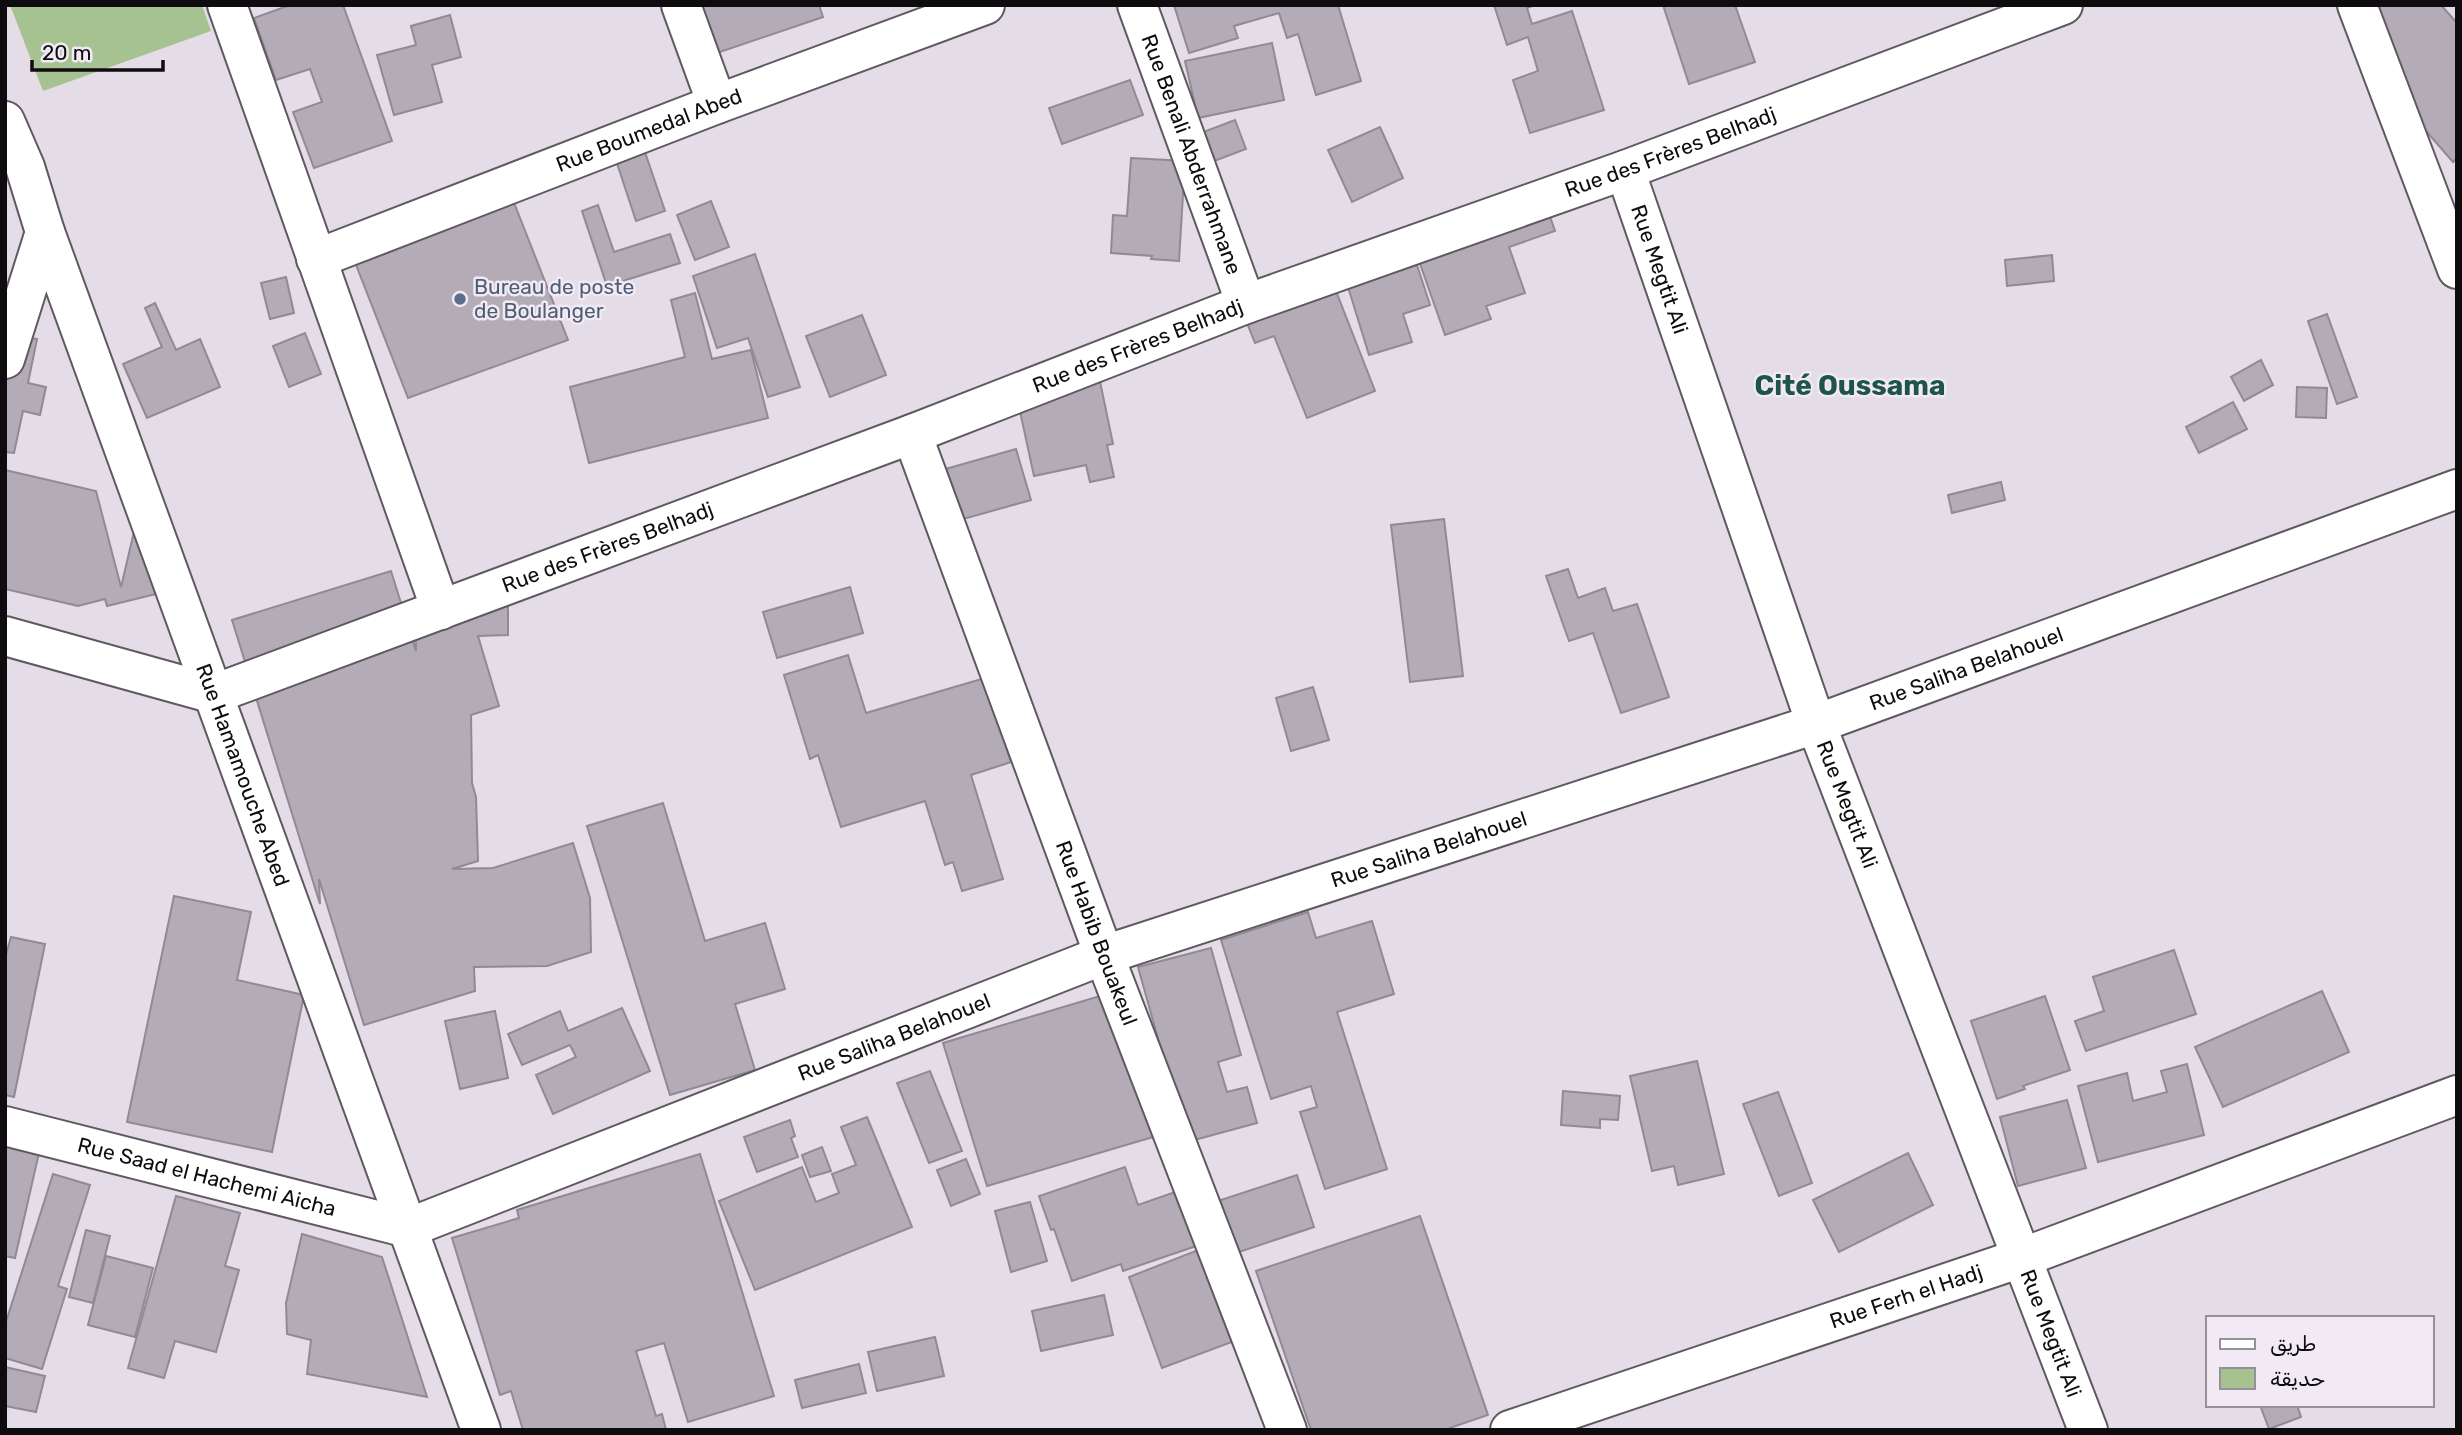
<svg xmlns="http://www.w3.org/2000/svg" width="2462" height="1435" viewBox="0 0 2462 1435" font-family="Rubik,Cairo,sans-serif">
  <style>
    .green { fill: #a7c291 }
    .building { fill: #b3acb6; stroke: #918993; stroke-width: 2 }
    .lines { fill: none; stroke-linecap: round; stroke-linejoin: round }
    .street-casing { stroke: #605962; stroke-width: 42 }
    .secondary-casing { stroke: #605962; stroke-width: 42 }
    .street { stroke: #fff; stroke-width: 38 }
    .secondary { stroke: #fff; stroke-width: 38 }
    .service-dot { fill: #5c6f8a; stroke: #f1e9f4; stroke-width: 2.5 }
    .labels { text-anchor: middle; stroke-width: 5; stroke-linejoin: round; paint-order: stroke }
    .street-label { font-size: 21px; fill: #0e0c0f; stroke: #f1e9f4 }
    .service-label { font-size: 21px; fill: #4e5e75; stroke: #f1e9f4; text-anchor: start }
    .district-label { font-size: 28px; font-weight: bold; fill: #1f5448; stroke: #f1e9f4 }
  </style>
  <rect width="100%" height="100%" fill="#e4dce6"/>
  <path class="green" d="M10,5H202L211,31L43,91Z"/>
  <g class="building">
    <path d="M290,5H343L392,141L314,168L293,112L322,102L310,69L276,80L254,18Z"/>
    <path d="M701,5H819L823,17L717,53Z"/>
    <path d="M1174,5H1338L1361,81L1316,95L1298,34L1287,38L1279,13L1234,26L1238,38L1189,53Z"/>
    <path d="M1494,5H1535L1527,8L1532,24L1572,11L1604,110L1530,133L1513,80L1538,71L1528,37L1507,45Z"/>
    <path d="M1663,5H1735L1755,62L1689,84Z"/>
    <path d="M2370,5H2441L2457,23V158L2453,162L2353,47Z"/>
    <path d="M450,15L461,57L432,65L442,102L394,115L377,55L416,45L411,26Z"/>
    <path d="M1272,43L1284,100L1198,118L1185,61Z"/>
    <path d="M1130,80L1143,115L1062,144L1049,108Z"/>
    <path d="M633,117L665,211L636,221L605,127Z"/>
    <path d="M1235,120L1246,149L1209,163L1198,134Z"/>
    <path d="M1380,127L1403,178L1352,202L1328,150Z"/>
    <path d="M1131,158L1185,161L1179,261L1151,259L1152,256L1111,253L1113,215L1127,216Z"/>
    <path d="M511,195L568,340L408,398L353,257Z"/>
    <path d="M711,201L729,247L695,260L677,215Z"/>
    <path d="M598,205L614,252L670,234L680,263L607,286L582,211Z"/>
    <path d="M1547,208L1555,231L1509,247L1525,293L1486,306L1491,319L1445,335L1411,238Z"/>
    <path d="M755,254L800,387L768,397L748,338L717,348L693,276Z"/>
    <path d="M2052,255L2054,281L2007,286L2005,260Z"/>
    <path d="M1417,265L1430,305L1403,314L1412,342L1369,355L1348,287Z"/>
    <path d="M1327,268L1375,391L1307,418L1274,336L1255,343L1239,303Z"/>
    <path d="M286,277L294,313L270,319L261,283Z"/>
    <path d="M695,293L712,359L751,350L768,418L589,463L570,387L685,357L671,300Z"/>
    <path d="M155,303L176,350L200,339L220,387L147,418L123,364L162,347L145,308Z"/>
    <path d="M2327,314L2357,397L2337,404L2308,321Z"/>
    <path d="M862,315L886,375L830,397L806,336Z"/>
    <path d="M5,332L37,339L28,383L46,387L40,415L23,411L14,453L5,452Z"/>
    <path d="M305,333L321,374L289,387L273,346Z"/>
    <path d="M2261,360L2273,385L2244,401L2231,377Z"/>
    <path d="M1096,362L1113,444L1107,445L1114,477L1090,482L1086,465L1034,476L1013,379Z"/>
    <path d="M2297,387L2327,388L2326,418L2296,417Z"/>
    <path d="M2233,402L2247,429L2199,453L2186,427Z"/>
    <path d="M1016,449L1031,500L956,521L942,470Z"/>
    <path d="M5,470L96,491L121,587L137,519L156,594L107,606L105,599L78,606L5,589Z"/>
    <path d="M2001,482L2005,500L1952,513L1948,495Z"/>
    <path d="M1444,519L1463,676L1410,682L1391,525Z"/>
    <path d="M1568,569L1578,598L1605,588L1613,611L1637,604L1669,697L1621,713L1593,633L1569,641L1546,576Z"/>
    <path d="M391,571L416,651L415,615L508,603V635L478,636L499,706L471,715L472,783L476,797L478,861L452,869L493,868L573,843L590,898L591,952L547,966L474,967L475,991L364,1025L319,879L320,904L232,620Z"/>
    <path d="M850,587L863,633L777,658L763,612Z"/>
    <path d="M848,655L866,713L985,678L1011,762L971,775L1003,879L962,891L953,862L945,865L925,801L841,827L818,755L810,759L784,675Z"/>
    <path d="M1313,687L1329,740L1291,751L1276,698Z"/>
    <path d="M663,803L705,941L765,923L785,989L735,1004L755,1070L670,1095L587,826Z"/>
    <path d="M174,896L251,912L237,980L304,995L272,1152L127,1122Z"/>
    <path d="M1308,912L1316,938L1372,921L1394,994L1337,1012L1387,1169L1325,1189L1300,1112L1317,1107L1311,1086L1271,1099L1221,940Z"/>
    <path d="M11,937L45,944L14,1097L5,1095V958Z"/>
    <path d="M1211,948L1241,1055L1218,1062L1227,1092L1247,1087L1257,1123L1187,1142L1138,967Z"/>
    <path d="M2174,950L2196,1014L2086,1051L2075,1021L2104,1011L2093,977Z"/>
    <path d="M2322,991L2349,1052L2223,1107L2195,1047Z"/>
    <path d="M1110,993L1153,1137L987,1186L943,1043Z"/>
    <path d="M2045,996L2070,1070L2023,1086L2025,1089L1997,1099L1971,1021Z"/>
    <path d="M622,1008L650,1071L553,1114L536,1075L576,1057L570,1045L522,1065L508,1034L560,1011L568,1031Z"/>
    <path d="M495,1011L508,1078L460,1089L445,1021Z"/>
    <path d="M1697,1061L1724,1174L1678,1185L1674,1166L1652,1171L1630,1076Z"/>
    <path d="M2187,1064L2204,1135L2098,1162L2078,1086L2127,1073L2133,1101L2167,1092L2161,1071Z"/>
    <path d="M930,1071L962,1151L929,1163L897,1083Z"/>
    <path d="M1563,1091L1620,1096L1618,1120L1600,1119V1128L1561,1125Z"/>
    <path d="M1778,1092L1812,1183L1779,1196L1743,1104Z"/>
    <path d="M2067,1100L2086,1168L2018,1186L2000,1117Z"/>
    <path d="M867,1117L912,1227L755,1290L719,1201L802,1167L816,1202L839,1193L832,1174L856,1165L841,1127Z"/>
    <path d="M790,1120L795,1136L791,1138L798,1157L757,1172L744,1137Z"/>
    <path d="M5,1145L39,1153L15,1258L5,1256Z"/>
    <path d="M822,1147L831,1171L810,1177L802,1155Z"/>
    <path d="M1908,1153L1933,1205L1839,1252L1813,1200Z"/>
    <path d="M700,1154L774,1396L688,1422L664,1343L636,1351L656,1416L662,1414L666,1430H523L511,1391L500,1395L452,1238L519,1218L517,1210Z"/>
    <path d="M966,1159L980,1194L951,1206L937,1170Z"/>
    <path d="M1125,1167L1138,1205L1181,1190L1199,1245L1123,1271L1121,1264L1072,1281L1054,1229L1051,1230L1039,1196Z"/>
    <path d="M53,1174L90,1185L58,1286L67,1289L42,1369L5,1358V1325Z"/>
    <path d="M1297,1175L1314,1227L1227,1256L1209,1204Z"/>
    <path d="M176,1196L240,1213L225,1266L239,1270L216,1352L175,1341L164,1378L128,1368Z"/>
    <path d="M1030,1202L1047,1261L1011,1272L995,1211Z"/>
    <path d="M1420,1216L1488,1415L1444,1430H1311L1256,1271Z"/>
    <path d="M86,1230L110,1236L93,1303L69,1297Z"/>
    <path d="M302,1234L382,1257L427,1397L307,1374L311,1340L287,1334L286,1303Z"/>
    <path d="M1206,1247L1240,1339L1162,1368L1129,1277Z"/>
    <path d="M106,1256L153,1268L135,1337L88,1325Z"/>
    <path d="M1104,1295L1113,1335L1041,1351L1032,1311Z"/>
    <path d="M935,1337L944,1376L877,1391L868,1352Z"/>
    <path d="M859,1364L866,1393L802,1408L795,1380Z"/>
    <path d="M5,1367L45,1376L36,1412L5,1406Z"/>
    <path d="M2260,1405H2297L2301,1417L2269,1429Z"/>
  </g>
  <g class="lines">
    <defs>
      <g id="street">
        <path d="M227,5L441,610"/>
        <path d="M681,5L717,104"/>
        <path id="s1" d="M1137,5L1246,304"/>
        <path d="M2357,5L2457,269"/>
        <path id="s2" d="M1625,170L1816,724L2088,1430"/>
        <path id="s3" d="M316,259L717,104L985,5"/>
        <path d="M5,359L45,232"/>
        <path id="s4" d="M912,434L1104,955L1287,1430"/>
        <path id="s5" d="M5,636L214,694L912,434L1246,304L1625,170L2063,5"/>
        <path id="s6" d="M5,1126L408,1228L1104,955L1816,724L2457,489"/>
        <path id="s7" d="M1510,1430L2021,1258L2457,1095"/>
      </g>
      <g id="secondary">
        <path id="s8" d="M5,121L25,167L45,232L481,1430"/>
      </g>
    </defs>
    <use href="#street" class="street-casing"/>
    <use href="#secondary" class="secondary-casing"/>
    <use href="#street" class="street"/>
    <use href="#secondary" class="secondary"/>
  </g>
  <circle class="service-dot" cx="460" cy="299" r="7"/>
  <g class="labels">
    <g class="street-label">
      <text dy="7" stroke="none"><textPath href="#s3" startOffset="357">Rue Boumedal Abed</textPath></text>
      <text dy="7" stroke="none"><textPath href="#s5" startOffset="1771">Rue des Frères Belhadj</textPath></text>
      <text dy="7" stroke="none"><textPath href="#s1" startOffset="159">Rue Benali Abderrahmane</textPath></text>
      <text dy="7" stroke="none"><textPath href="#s2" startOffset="105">Rue Megtit Ali</textPath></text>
      <text dy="7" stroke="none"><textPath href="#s5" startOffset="1204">Rue des Frères Belhadj</textPath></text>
      <text dy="7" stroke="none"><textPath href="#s5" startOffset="637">Rue des Frères Belhadj</textPath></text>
      <text dy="7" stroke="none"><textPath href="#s6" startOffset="2072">Rue Saliha Belahouel</textPath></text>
      <text dy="7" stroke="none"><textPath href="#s8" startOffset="696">Rue Hamamouche Abed</textPath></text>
      <text dy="7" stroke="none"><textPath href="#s2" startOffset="672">Rue Megtit Ali</textPath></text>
      <text dy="7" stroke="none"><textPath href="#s6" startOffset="1505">Rue Saliha Belahouel</textPath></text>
      <text dy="7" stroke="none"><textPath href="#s4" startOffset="532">Rue Habib Bouakeul</textPath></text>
      <text dy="7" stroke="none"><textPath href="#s6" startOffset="938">Rue Saliha Belahouel</textPath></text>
      <text dy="7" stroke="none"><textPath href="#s6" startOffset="208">Rue Saad el Hachemi Aicha</textPath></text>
      <text dy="7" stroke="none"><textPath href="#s7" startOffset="418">Rue Ferh el Hadj</textPath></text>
      <text dy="7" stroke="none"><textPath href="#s2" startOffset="1239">Rue Megtit Ali</textPath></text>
    </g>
    <g class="service-label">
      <text x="474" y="294">Bureau de poste<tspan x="474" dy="24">de Boulanger</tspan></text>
    </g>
    <g class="district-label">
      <text x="1850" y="395">Cité Oussama</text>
    </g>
  </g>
  <rect width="2462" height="1435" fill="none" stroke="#0e0c0f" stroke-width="14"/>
  <rect x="2206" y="1316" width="228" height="91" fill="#f1e9f4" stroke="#969198" stroke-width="2"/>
  <rect x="2220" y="1339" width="35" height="10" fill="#ffffff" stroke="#969198" stroke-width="2"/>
  <text x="2270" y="1351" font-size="21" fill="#0e0c0f">طريق</text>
  <rect x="2220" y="1368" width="35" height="21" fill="#a7c291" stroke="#969198" stroke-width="2"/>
  <text x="2270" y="1386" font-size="21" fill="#0e0c0f">حديقة</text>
  <path d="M32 60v10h131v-10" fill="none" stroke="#0e0c0f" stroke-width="3.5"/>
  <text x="42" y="60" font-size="21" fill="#0e0c0f" stroke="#f1e9f4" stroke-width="5" paint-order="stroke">20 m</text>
</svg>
